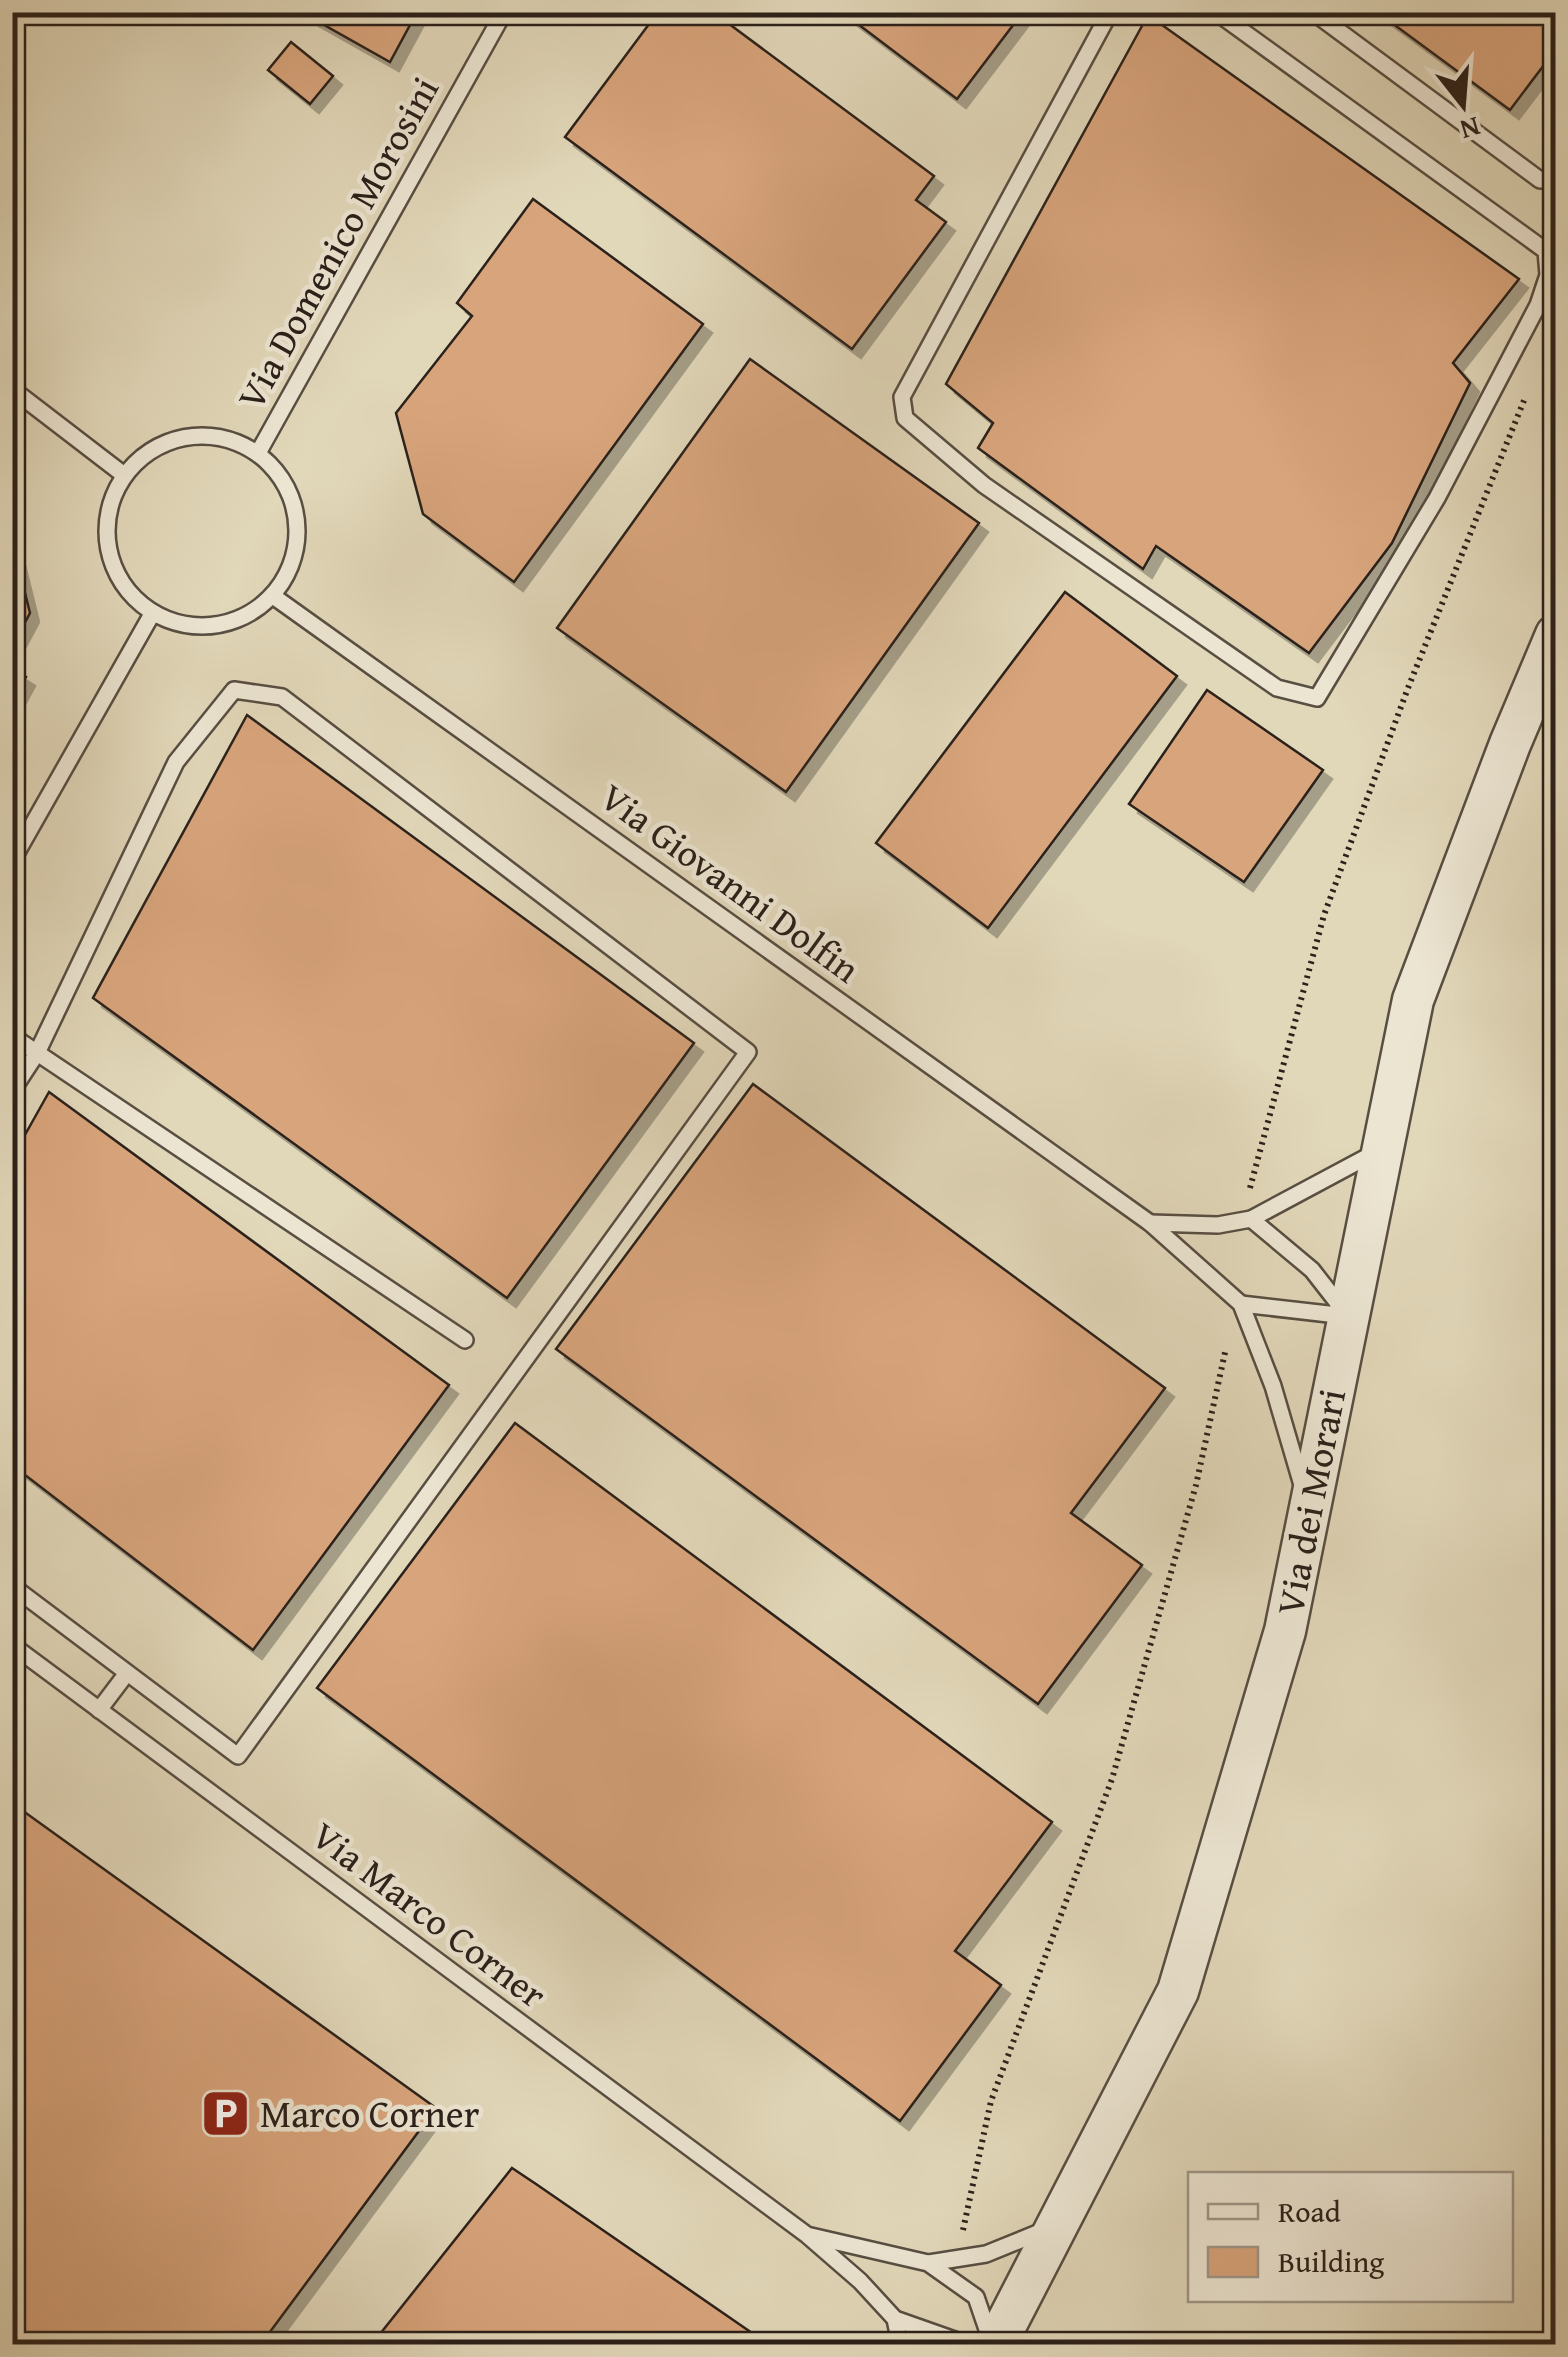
<svg xmlns="http://www.w3.org/2000/svg" width="1568" height="2357" viewBox="0 0 1568 2357" font-family="'Gentium Book Plus',serif">
  <style>
    .building { fill: #d8a47b; stroke: #2b201a; stroke-width: 2.5; filter: url(#shadow) }
    .lines { fill: none; stroke-linecap: round; stroke-linejoin: round }
    .service-casing { stroke: #584e42; stroke-width: 20 }
    .tertiary-casing { stroke: #584e42; stroke-width: 45 }
    .path { stroke: #2b201a; stroke-width: 6; stroke-dasharray: 2.5 5; stroke-linecap: butt }
    .service { stroke: #ece5d2; stroke-width: 15 }
    .tertiary { stroke: #ece5d2; stroke-width: 40 }
    .labels { text-anchor: middle; stroke-width: 9; stroke-linejoin: round; paint-order: stroke }
    .street-label { font-size: 38px; fill: #2b201a; stroke: #ece5d2 }
    .poi-label { font-size: 38px; fill: #2b201a; stroke: #ece5d2; text-anchor: start }
  </style>
  <defs>
    <filter id="shadow"><feDropShadow dx="9" dy="9" stdDeviation="0" flood-color="#0004"/></filter>
  </defs>
  <rect width="100%" height="100%" fill="#e1d7b9"/>
  <filter id="stains"><feTurbulence type="fractalNoise" baseFrequency=".002" numOctaves="4"/><feColorMatrix values="0 0 0 0 .2 0 0 0 0 .09 0 0 0 0 .02 0 0 0 .5 -.17"/></filter>
  <radialGradient id="worn" r=".72"><stop offset=".6" stop-color="#630" stop-opacity="0"/><stop offset="1" stop-color="#630" stop-opacity=".3"/></radialGradient>
  <g class="building">
    <path d="M313,12H417L390,62L310,17Z"/>
    <path d="M658,12H713L934,176L916,200L946,222L852,349L565,137Z"/>
    <path d="M842,12H1023L957,99Z"/>
    <path d="M1377,12H1556V49L1510,110Z"/>
    <path d="M1148,15L1519,279L1453,363L1470,383L1392,543L1309,653L1156,546L1143,569L978,448L993,423L946,384Z"/>
    <path d="M291,42L333,76L310,104L268,70Z"/>
    <path d="M533,199L703,324L514,582L423,514L396,413L472,316L457,303Z"/>
    <path d="M750,359L979,523L786,792L557,628Z"/>
    <path d="M12,540L30,613L12,647Z"/>
    <path d="M1065,592L1177,676L988,928L876,843Z"/>
    <path d="M12,668L26,677L12,703Z"/>
    <path d="M1207,690L1323,770L1244,882L1129,804Z"/>
    <path d="M247,715L694,1043L507,1298L93,998Z"/>
    <path d="M753,1084L1165,1388L1071,1513L1142,1565L1038,1704L556,1349Z"/>
    <path d="M49,1092L449,1385L253,1650L12,1465V1158Z"/>
    <path d="M515,1423L1052,1822L955,1951L1001,1985L900,2121L317,1688Z"/>
    <path d="M12,1803L436,2108L261,2344H12Z"/>
    <path d="M512,2168L536,2184L768,2344H372Z"/>
  </g>
  <g class="lines">
    <defs>
      <g id="service">
        <path d="M1110,12L902,397L905,418L984,485L1277,688L1317,698L1437,498L1538,305L1548,275L1546,251L1216,12"/>
        <path d="M1313,12L1540,180L1556,178"/>
        <path d="M12,389L124,475"/>
        <circle cx="202" cy="531" r="95"/>
        <path d="M258,453L504,12"/>
        <path d="M273,596L1150,1223L1241,1304L1273,1386L1302,1485"/>
        <path d="M12,861L152,614"/>
        <path d="M12,1036L465,1340"/>
        <path d="M12,1091L37,1053L176,762L234,690L282,697L748,1052L238,1756L12,1586"/>
        <path d="M1251,1219L1312,1270L1344,1311"/>
        <path d="M1150,1223L1218,1225L1251,1219L1378,1151"/>
        <path d="M1241,1304L1346,1316"/>
        <path d="M12,1645L807,2235L860,2281L895,2319L966,2344"/>
        <path d="M99,1710L127,1673"/>
        <path d="M811,2236L928,2263L976,2297L990,2338"/>
        <path d="M929,2263L986,2254L1045,2230"/>
        <path d="M895,2319L900,2344"/>
      </g>
      <path id="tertiary" d="M996,2344L1178,1991L1285,1631L1413,1000L1510,744L1556,635"/>
    </defs>
    <use href="#service" class="service-casing"/>
    <use href="#tertiary" class="tertiary-casing"/>
    <g class="path">
      <path d="M1250,1188L1324,915L1408,688L1525,398"/>
      <path d="M963,2230L991,2101L1112,1779L1196,1485L1226,1348"/>
    </g>
    <use href="#service" class="service"/>
    <use href="#tertiary" class="tertiary"/>
  </g>
  <defs>
    <symbol id="parking-square" viewBox="-11 -11 22 22"><rect x="-9" y="-9" width="18" height="18" rx="4" fill="#8f2418" stroke="#ece5d2"/><path d="M-3.5-5.5H1a3.5 3.5 0 0 1 0 7H-1V5.5H-3.5ZM-1-3.4V-.6H.8a1.4 1.4 0 0 0 0-2.8Z" fill="#fff"/></symbol>
  </defs>
  <g fill-rule="evenodd">
    <use href="#parking-square" x="198" y="2086" width="55" height="55"/>
  </g>
  <g class="labels">
    <g class="street-label">
      <text transform="translate(338 243) rotate(-61)" y="13">Via Domenico Morosini</text>
      <text transform="translate(730 883) rotate(36)" y="13">Via Giovanni Dolfin</text>
      <text transform="translate(1311 1502) rotate(-79)" y="13">Via dei Morari</text>
      <text transform="translate(429 1915) rotate(37)" y="13">Via Marco Corner</text>
    </g>
    <g class="poi-label">
      <text x="260" y="2127">Marco Corner</text>
    </g>
  </g>
  <rect width="1568" height="2357" fill="none" stroke="#e1d7b9" stroke-width="50"/>
  <rect x="15" y="15" width="1538" height="2327" fill="none" stroke="#2b201a" stroke-width="5"/>
  <rect x="25" y="25" width="1518" height="2307" fill="none" stroke="#2b201a" stroke-width="2.5"/>
  <rect x="1188" y="2172" width="325" height="130" fill="#ece5d2" stroke="#9f9688" stroke-width="2.5"/>
  <rect x="1208" y="2204" width="50" height="15" fill="#ece5d2" stroke="#9f9688" stroke-width="2.5"/>
  <text x="1278" y="2222" font-size="30" fill="#2b201a">Road</text>
  <rect x="1208" y="2247" width="50" height="30" fill="#d8a47b" stroke="#9f9688" stroke-width="2.5"/>
  <text x="1278" y="2272" font-size="30" fill="#2b201a">Building</text>
  <g transform="translate(1463 105) rotate(163)" stroke="#ece5d2" stroke-width="8" paint-order="stroke">
  <path d="M0-8L18 38L0 25L-18 38Z" fill="#2b201a"/>
  <text y="-15" font-size="28" font-weight="bold" text-anchor="middle" fill="#2b201a">N</text>
  </g>
  <rect width="100%" height="100%" filter="url(#stains)"/>
  <rect width="100%" height="100%" fill="url(#worn)"/>
</svg>
